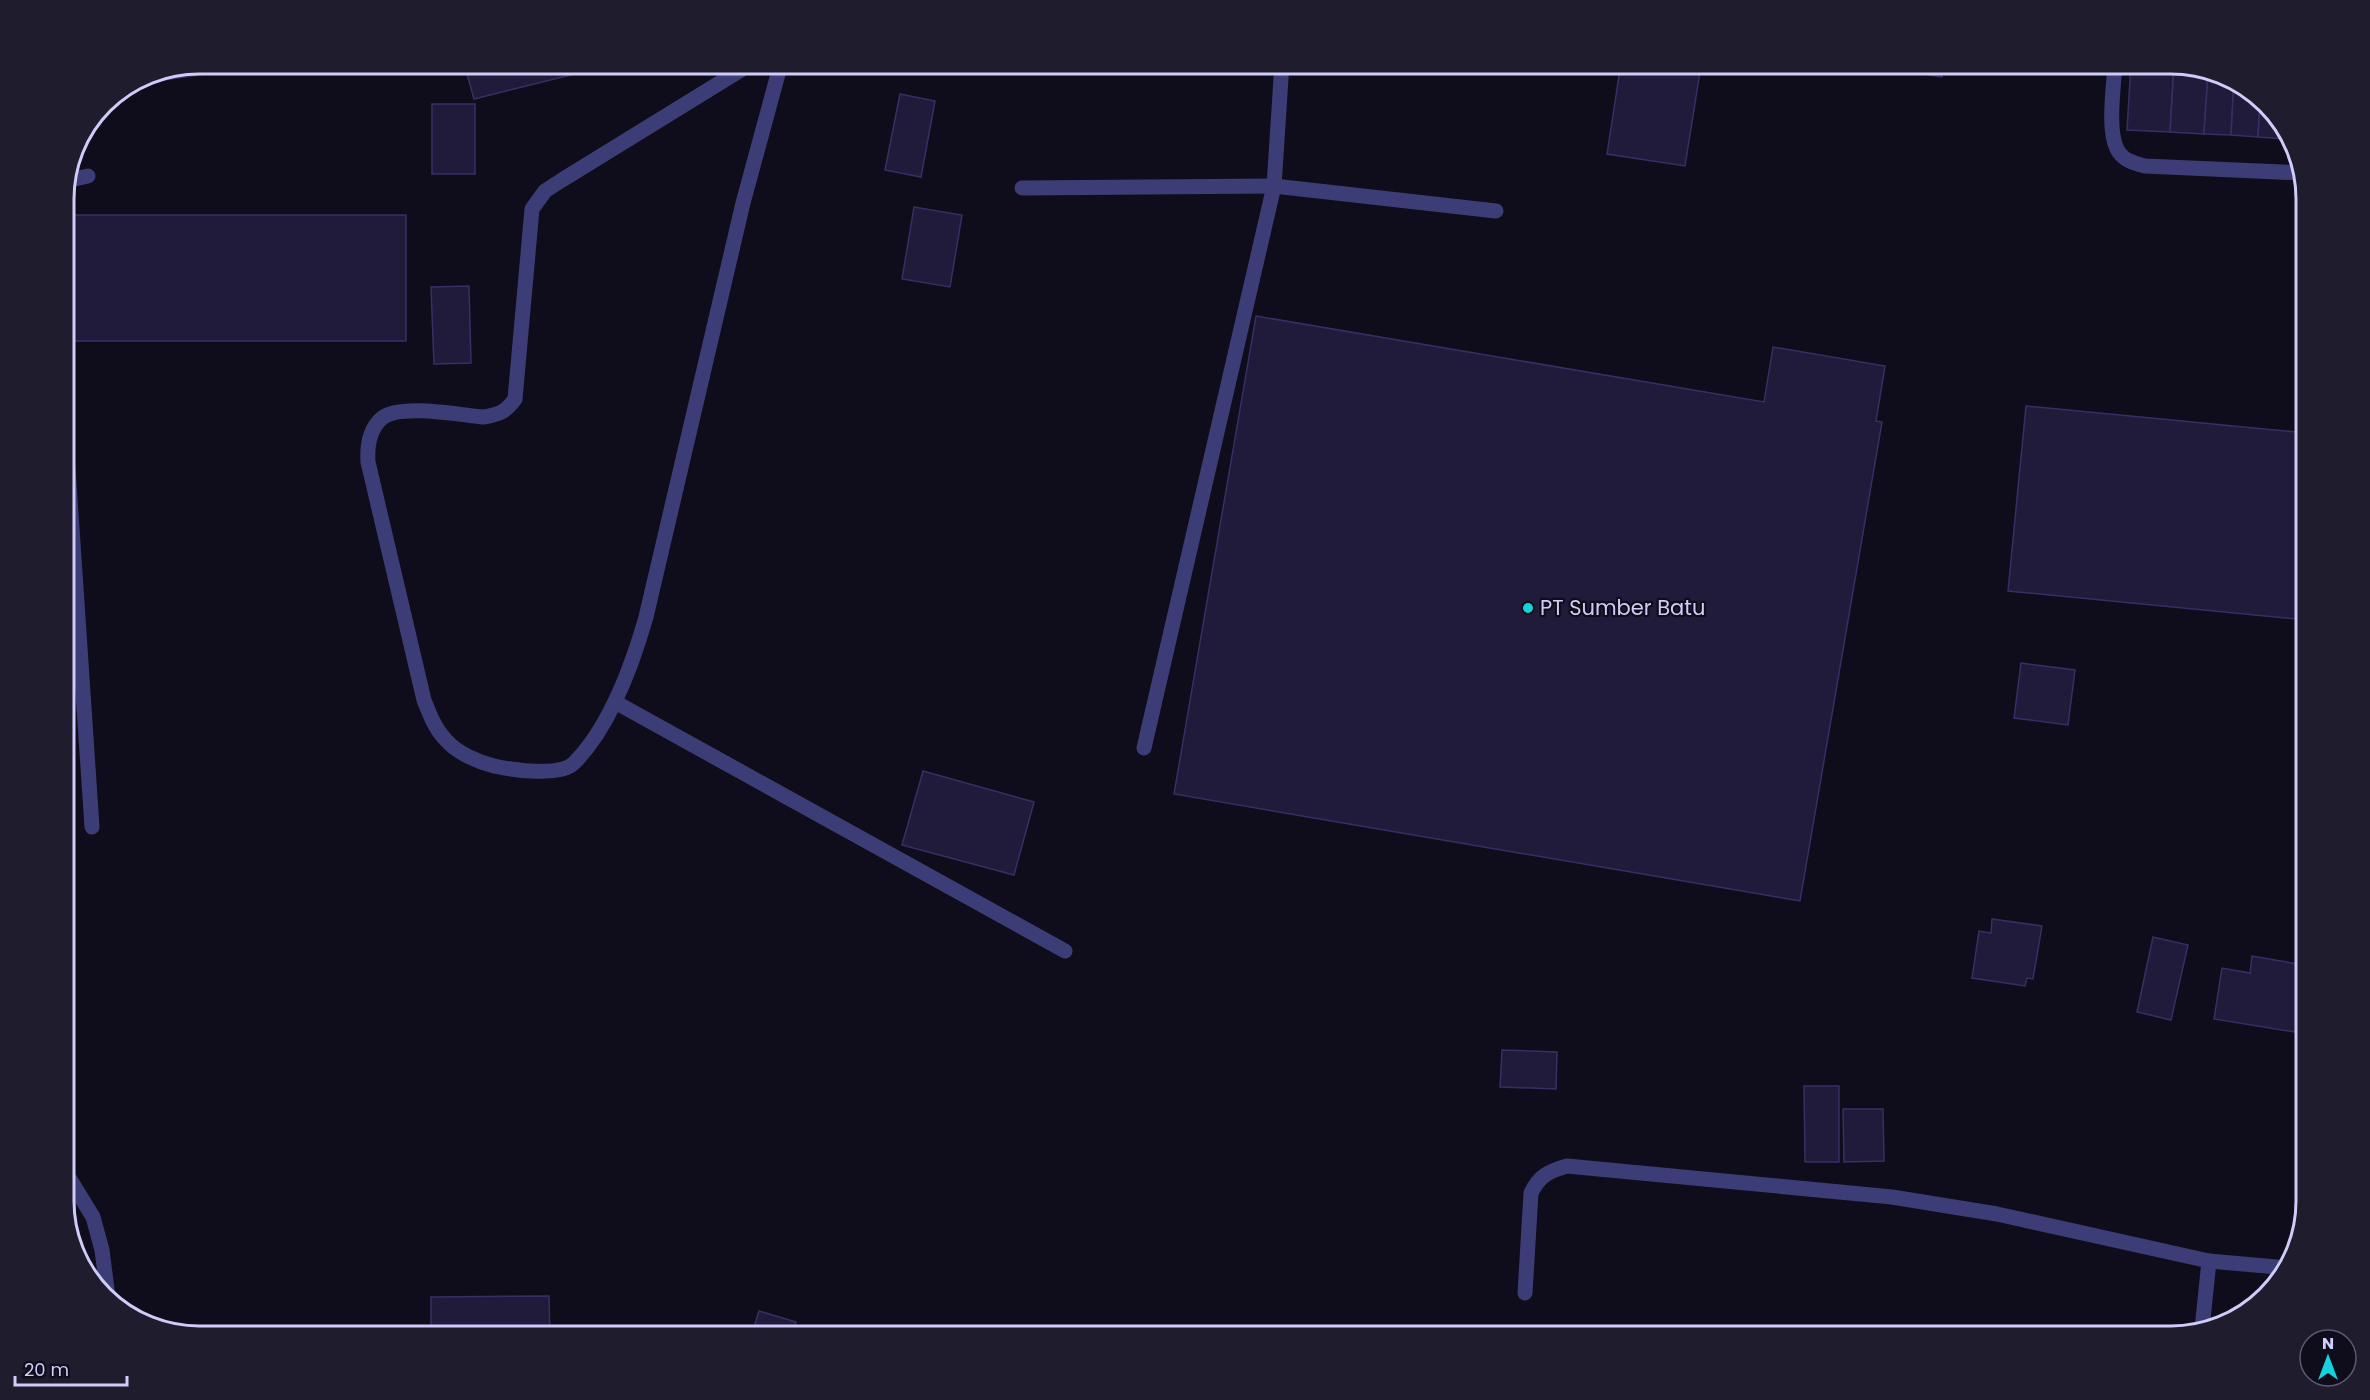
<svg xmlns="http://www.w3.org/2000/svg" width="2370" height="1400" viewBox="0 0 2370 1400" font-family="Poppins,sans-serif">
  <style>
    .building { fill: #201b3a; stroke: #372f64; stroke-width: 1.5 }
    .lines { fill: none; stroke-linecap: round; stroke-linejoin: round }
    .lane { stroke: #3c3d76; stroke-width: 15 }
    .street { stroke: #3c3d76; stroke-width: 15 }
    .poi-dot { fill: #16d2dc; stroke: #0f0d1b; stroke-width: 2 }
    .labels { text-anchor: middle; stroke-width: 4.5; stroke-linejoin: round; paint-order: stroke }
    .poi-label { font-size: 21px; fill: #cfccfa; stroke: #0f0d1b; text-anchor: start }
    .rim { fill: none; stroke: #cfccfa; stroke-width: 3 }
  </style>
  <rect width="100%" height="100%" fill="#0f0d1b"/>
  <g class="building">
    <path d="M203,63L205,74L143,83L142,76L147,73Z"/>
    <path d="M464,63H619L474,99Z"/>
    <path d="M1621,63H1641L1700,72L1685,166L1607,154Z"/>
    <path d="M1852,63H1944L1942,77Z"/>
    <path d="M2131,63L2174,66L2170,132L2127,130Z"/>
    <path d="M2174,66L2208,73L2204,134L2170,132Z"/>
    <path d="M2208,73L2234,80L2231,135L2204,134Z"/>
    <path d="M2234,80L2239,81L2260,102L2258,137L2231,135Z"/>
    <path d="M900,94L935,101L921,177L885,170Z"/>
    <path d="M2260,102L2285,127V139L2258,137Z"/>
    <rect x="432" y="104" width="43" height="70"/>
    <path d="M2285,127L2289,131L2291,139H2285Z"/>
    <path d="M914,207L962,215L950,287L902,279Z"/>
    <rect x="63" y="215" width="343" height="126"/>
    <path d="M469,286L471,363L434,364L431,287Z"/>
    <path d="M1256,316L1764,402L1773,347L1885,366L1876,421L1882,422L1800,901L1174,794Z"/>
    <path d="M2026,406L2307,433V620L2008,591Z"/>
    <path d="M2021,663L2075,670L2068,725L2014,718Z"/>
    <path d="M923,771L1034,802L1014,875L902,845Z"/>
    <path d="M1992,919L2042,926L2033,979L2027,978L2025,986L1972,978L1979,931L1991,933Z"/>
    <path d="M2153,937L2188,945L2171,1020L2137,1012Z"/>
    <path d="M2252,956L2303,965L2300,981L2307,982V1034L2214,1019L2222,968L2250,973Z"/>
    <path d="M1502,1050L1557,1052L1556,1089L1500,1087Z"/>
    <path d="M1804,1086H1839V1162H1805Z"/>
    <path d="M1843,1109H1883L1884,1161L1844,1162Z"/>
    <path d="M549,1296L550,1337H431V1297Z"/>
    <path d="M759,1311L796,1322L792,1337H751Z"/>
    <path d="M809,1332L822,1337H807Z"/>
  </g>
  <g class="lines">
    <g class="lane">
      <path d="M752,63L562,180L545,191L532,209L515,399C506,412 498,415 483,417C460,415 398,403 381,419C369,430 367,446 368,462L424,700C430,715 435,729 446,740C457,753 478,762 494,766C512,770 560,777 574,763C610,727 632,666 646,617L743,203L781,63"/>
      <path d="M66,181L88,176"/>
      <path d="M1022,188L1274,186L1496,211"/>
      <path d="M63,456L68,468L92,827"/>
      <path d="M615,702L1065,951"/>
      <path d="M1144,748L1274,186L1282,63"/>
      <path d="M63,1168L93,1217L102,1250L108,1297"/>
    </g>
    <g class="street">
      <path d="M2115,63C2114,86 2107,129 2117,149C2122,160 2134,163 2145,166L2302,173"/>
      <path d="M1525,1293L1531,1193C1539,1176 1549,1171 1567,1166L1892,1197L1997,1214L2209,1261L2289,1268"/>
      <path d="M2202,1329L2209,1261"/>
    </g>
  </g>
  <circle class="poi-dot" cx="1528" cy="608" r="6"/>
  <g class="labels">
    <g class="poi-label">
      <text x="1540" y="615">PT Sumber Batu</text>
    </g>
  </g>
  <path d="M0 0H2370V1400H0ZM199 74H2171A125 125 0 0 1 2296 199V1201A125 125 0 0 1 2171 1326H199A125 125 0 0 1 74 1201V199A125 125 0 0 1 199 74Z" fill="#1e1c2d" fill-rule="evenodd"/>
  <path class="rim" d="M199 74H2171A125 125 0 0 1 2296 199V1201A125 125 0 0 1 2171 1326H199A125 125 0 0 1 74 1201V199A125 125 0 0 1 199 74Z"/>
  <g transform="translate(2328 1358)"><circle r="28" fill="#0f0d1b" stroke="#5c5974" stroke-width="1.5"/>
  <path d="M0-4.5L10 22L0 15L-10 22Z" fill="#16d2dc"/>
  <text y="-9" font-size="16" font-weight="bold" text-anchor="middle" fill="#cfccfa">N</text>
  </g>
  <path d="M15 1376v9h112v-9" fill="none" stroke="#cfccfa" stroke-width="3"/>
  <text x="24" y="1376" font-size="18" fill="#cfccfa" stroke="#0f0d1b" stroke-width="4.5" paint-order="stroke">20 m</text>
</svg>
